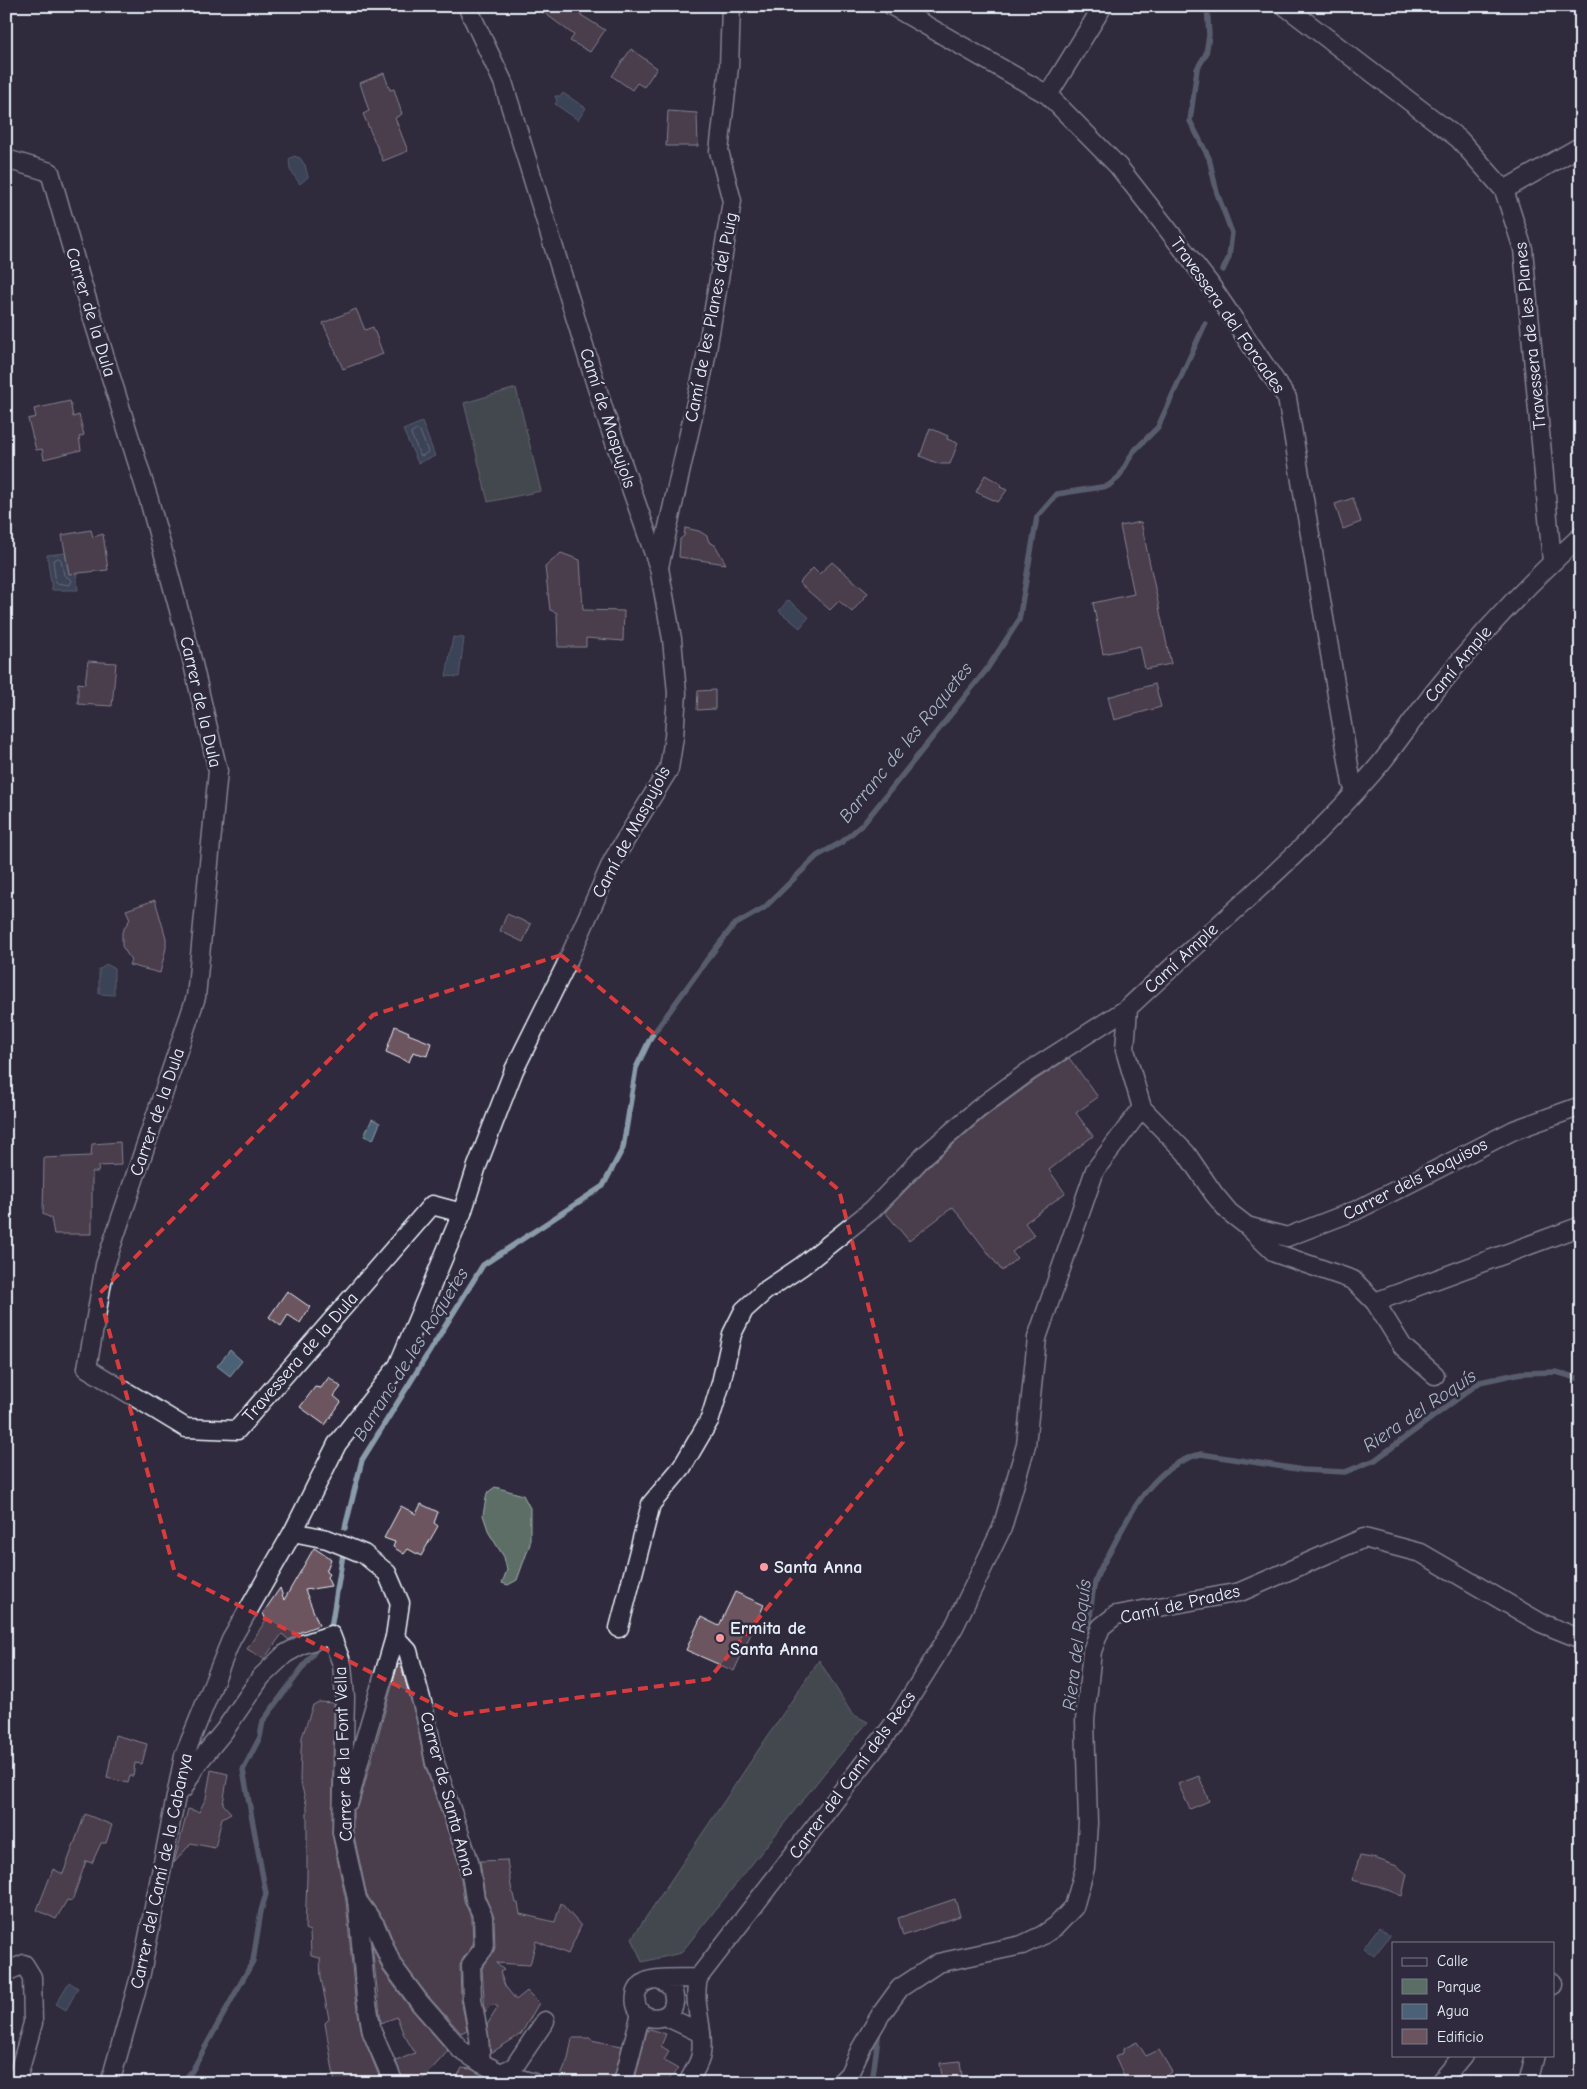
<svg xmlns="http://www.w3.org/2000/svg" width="1587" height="2089" viewBox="0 0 1587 2089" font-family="'Comic Neue',sans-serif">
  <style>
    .green { fill: #5b6e66; stroke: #a2b0af }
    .water { fill: #4b6276; stroke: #8a9baa }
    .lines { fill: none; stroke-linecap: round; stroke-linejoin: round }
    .shore { stroke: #a9b8c4; stroke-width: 1 }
    .stream { stroke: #8a9baa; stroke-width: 5.5 }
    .building { fill: #6c545e; stroke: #e8f1f8 }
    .street-casing { stroke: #e8f1f8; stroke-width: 21 }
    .street { stroke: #2f2a3d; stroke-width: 18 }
    .marked { fill: none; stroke: #d83c3d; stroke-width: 4; stroke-dasharray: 10 6; stroke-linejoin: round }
    .poi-dot { fill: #ff9aa2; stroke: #2f2a3d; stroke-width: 2 }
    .labels { text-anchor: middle; stroke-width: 5; stroke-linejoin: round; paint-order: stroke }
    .street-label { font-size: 18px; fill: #e8f1f8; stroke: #2f2a3d }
    .poi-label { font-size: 18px; font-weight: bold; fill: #e8f1f8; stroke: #2f2a3d; text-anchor: start }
    .water-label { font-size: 19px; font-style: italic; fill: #a9b8c4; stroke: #2f2a3d }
  </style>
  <rect width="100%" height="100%" fill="#2f2a3d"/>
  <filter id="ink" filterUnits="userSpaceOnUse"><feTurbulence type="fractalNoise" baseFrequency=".02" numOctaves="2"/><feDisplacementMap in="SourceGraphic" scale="10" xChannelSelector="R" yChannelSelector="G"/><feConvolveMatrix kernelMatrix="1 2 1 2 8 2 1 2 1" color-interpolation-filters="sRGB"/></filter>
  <g filter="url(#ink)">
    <g class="green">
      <path d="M516,388L541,491L488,502L464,403Z"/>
      <path d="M495,1487L523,1495L530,1508V1544L517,1580L508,1585L502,1583L507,1570L504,1557L489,1533L483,1515L487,1493Z"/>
      <path d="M819,1660L852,1714L868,1722L826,1771L681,1953L642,1962L632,1938Z"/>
    </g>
    <g class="water">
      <path d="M563,93L586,108L578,120L555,104L557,101L555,96H561Z"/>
      <path d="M294,156L300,158L305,165L308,177L300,184L290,170L289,159Z"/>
      <path d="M422,422L435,456L418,463L403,430Z"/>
      <path d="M65,553L69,573H76L78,590H52L47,555Z"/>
      <path d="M788,600L809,617L800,628L779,611Z"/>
      <path d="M453,637L464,638L459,677L446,676Z"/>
      <path d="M106,964L114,968V995L99,994V969L102,968Z"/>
      <path d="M372,1119L380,1123L373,1140L364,1136Z"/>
      <path d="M230,1350L242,1361L230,1376L217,1366Z"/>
      <path d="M1379,1927L1390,1936L1374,1956L1363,1948Z"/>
      <path d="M69,1982L78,1988L66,2010L56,2004Z"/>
    </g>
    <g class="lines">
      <g class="shore">
        <path d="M417,430L420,431L428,452L422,456L420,455L411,434Z"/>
        <path d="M59,558L61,560L64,575L72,580L70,585L56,583L53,561Z"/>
      </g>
      <g class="stream">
        <path d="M1207,6L1209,35L1206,54L1197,69L1190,121L1209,158L1217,193L1232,233L1229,257L1223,270"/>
        <path d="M345,1528L362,1460L483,1265L603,1186L623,1148L636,1068L651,1037L706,961L734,925L764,908L817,856L842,842L864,823L987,669L1019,620L1037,517L1057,494L1108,486L1119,477L1133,452L1158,427L1205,324"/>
        <path d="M331,1628L343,1554"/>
        <path d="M1089,1640C1090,1622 1090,1601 1095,1583C1097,1572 1105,1561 1110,1552C1131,1512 1153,1465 1201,1454L1303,1470L1345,1472L1375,1460L1480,1382L1521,1373L1556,1372L1581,1379"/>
        <path d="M182,2083L192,2071L253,1961L261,1911L266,1894L243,1770L260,1737L263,1721L320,1644"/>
        <path d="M872,2083L879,2030"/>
      </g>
    </g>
    <g class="building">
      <path d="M535,6H562L574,14L576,12L605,30L590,52L570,41L574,35Z"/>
      <path d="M631,49L657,68L644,87L637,83L632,90L612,76Z"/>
      <path d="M384,73L390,90L394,89L402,114L395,118L408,151L383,161L363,114L369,111L360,83Z"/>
      <path d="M668,111L697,113L698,146H666Z"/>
      <path d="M356,309L365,330L373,327L383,354L343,369L323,323Z"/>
      <path d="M70,401L73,417L79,415L84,435L79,437L81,450L44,459L42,449L36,450L28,419L36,417L34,409Z"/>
      <path d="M930,428L948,436L947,439L958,443L950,464H939L920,456Z"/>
      <path d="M985,475L1001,484L1000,487L1007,490L998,502L976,492Z"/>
      <path d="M1353,498L1361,522L1343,529L1335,504Z"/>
      <path d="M1141,522L1171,664L1145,669L1140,646L1103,654L1093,603L1134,594L1120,526Z"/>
      <path d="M685,528L699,531L707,536L709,542L715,545L726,564L679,557L680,539L684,536Z"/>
      <path d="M91,530L93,537L103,534L108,570L69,574L62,535Z"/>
      <path d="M561,553L580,560L583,610L624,611L623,641L586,638V647H558L557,613L550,610L545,567Z"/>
      <path d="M832,562L868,593L852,612L839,601L830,610L799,583L813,568L819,574Z"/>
      <path d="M88,661L116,663L112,706L78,704V683L85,684Z"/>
      <path d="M1155,684L1161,707L1114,720L1108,697Z"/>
      <path d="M715,690V709L697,710L698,691Z"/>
      <path d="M155,900L166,938V948L160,973L129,965L131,960L122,946V932L130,919L126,910Z"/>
      <path d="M507,914L531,924L523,942L500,931Z"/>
      <path d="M395,1026L409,1032L408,1034L431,1043L427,1056L413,1052L409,1062L386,1052Z"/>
      <path d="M1069,1058L1098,1097L1076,1113L1093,1136L1049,1170L1065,1193L1025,1223L1034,1235L1012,1252L1017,1258L1002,1271L953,1207L909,1241L885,1212L931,1164L985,1117L1034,1081Z"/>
      <path d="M120,1142L121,1165L99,1166L98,1172H92V1234H54L51,1218L43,1214L44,1158L91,1156L92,1144Z"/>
      <path d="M287,1291L310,1307L300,1323L288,1315L281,1326L269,1317Z"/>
      <path d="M329,1377L341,1387L334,1396L341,1402L325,1425L300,1407L315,1387L321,1388Z"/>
      <path d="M421,1504L438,1512L434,1523L438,1526L421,1556L408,1549L404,1554L393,1547L395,1542L384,1538L401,1506L416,1514Z"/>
      <path d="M314,1548L331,1559L326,1572L329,1574L327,1577L331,1586L305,1590L319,1625L298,1633L289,1640L282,1634L264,1659L247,1649L266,1620L263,1613L280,1588L284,1600Z"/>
      <path d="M735,1592L764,1605L734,1671L686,1650L701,1617L719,1626Z"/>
      <path d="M398,1664L401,1665L416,1719L425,1766L459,1864L464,1901L472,1919L473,1945L463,1959L460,1965L461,1999L467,2030L461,2033L428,1996L401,1960L385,1921L367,1896L353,1831V1811L359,1804Z"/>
      <path d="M319,1702L334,1703L332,1834L346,1901L355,1998L362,2034L382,2083H335L325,2023L329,2019L321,1978L320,1958L311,1956L310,1931L305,1929L307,1877V1807L300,1779L301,1751L302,1737L313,1705Z"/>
      <path d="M115,1735L147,1744L142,1764L135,1763L133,1776H130L128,1783L107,1778Z"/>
      <path d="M211,1770L228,1774L223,1804L231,1813L222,1818L215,1848L191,1843L174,1863L188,1809L199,1812L206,1798Z"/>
      <path d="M1199,1776L1209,1801L1190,1809L1178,1784Z"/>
      <path d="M85,1814L112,1825L106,1843H101L92,1863L86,1861L72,1901L67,1900L56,1919L37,1910L53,1869L63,1874Z"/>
      <path d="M1360,1856L1377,1859L1397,1866L1407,1874L1402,1896L1378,1886L1352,1880Z"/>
      <path d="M507,1860L512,1892L514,1894L516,1903H518L520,1914L555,1922L561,1903L581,1926L568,1954L536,1941L530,1965L496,1963L504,1970L500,1972L505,1986L516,2000L527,1991L539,2003L521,2034L491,2053L487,2025L498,2007L493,2004L485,2012L482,1968L492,1954L495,1948L494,1917L485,1896L480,1861Z"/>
      <path d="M955,1899L960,1916L903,1936L898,1918Z"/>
      <path d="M372,1945L383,1971L412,2010L448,2051L419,2083H404L396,2061L415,2053L403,2033L397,2017L381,2023Z"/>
      <path d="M650,2029L666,2034L661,2046L669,2051L664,2061L678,2069L666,2083H634L647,2031Z"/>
      <path d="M572,2038H591V2040L622,2046L613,2083H576L559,2081L568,2059Z"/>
      <path d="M1137,2042L1146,2056L1159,2050L1172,2072L1158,2083H1127L1115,2057L1123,2053V2049Z"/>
      <path d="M960,2061L963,2083H943L940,2063Z"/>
      <path d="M462,2068L471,2069L497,2083H454Z"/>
    </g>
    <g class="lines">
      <defs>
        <g id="street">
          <path d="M892,6L1048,95L1118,166L1162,222L1209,283L1287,398L1352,784"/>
          <path d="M1285,6L1459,139L1504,190L1523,249L1552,561"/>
          <path d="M1048,95L1103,6"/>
          <path d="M6,159L50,172L80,277L149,500L189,647L218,771L196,997L105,1265L87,1368L186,1428L237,1430L432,1205L462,1213"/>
          <path d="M1504,190L1581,146"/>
          <path d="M659,567L705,362L732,201L719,151L729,67L731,6"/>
          <path d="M1250,1227L1287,1237L1357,1210L1514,1130L1581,1106"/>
          <path d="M1375,1302L1581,1226"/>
          <path d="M1435,1375L1403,1347L1375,1302L1353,1280L1275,1253L1247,1226L1229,1212L1214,1194L1186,1153L1142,1108L1125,1050L1128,1008C1213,928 1305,853 1381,763C1400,739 1417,714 1436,690C1480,635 1528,583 1581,536"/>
          <path d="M293,1532L327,1539L364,1554L387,1573L400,1603L395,1637L363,1746L349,1801"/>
          <path d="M619,1628L651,1504L682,1467L710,1419L721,1383L732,1334L744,1310L765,1291L802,1266L872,1210L924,1156L978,1109L1028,1072L1128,1008"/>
          <path d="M395,1637L408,1651L426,1717L435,1763L469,1861L475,1899L483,1917L484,1948L471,1965L472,1999L479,2038L481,2063"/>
          <path d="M183,1789L196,1765L224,1731L261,1677L285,1654L303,1644L331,1635L342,1664L345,1697L342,1832L357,1899L366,1997L372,2032L394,2083"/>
          <path d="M357,1900L375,1925L392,1965L420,2003L461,2050L481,2063L501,2073L534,2083"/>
          <path d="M6,1972L24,1964L32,1977L33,2023L16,2083"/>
          <path d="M661,1980L671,1987C688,2025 630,2028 636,1995C637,1989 642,1983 648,1981C656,1977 687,1979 698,1978"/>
          <path d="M1553,1983V1985"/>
          <path d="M665,2016L701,2033"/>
          <path d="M501,2073L514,2067L545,2021"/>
          <path d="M110,2083L141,1973L184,1756L231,1640L293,1532L337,1444L398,1366L462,1213L477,1166L514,1070L565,967L613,860L669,769L674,737L677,693L672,639L659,568L605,414L503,82L467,6"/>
          <path d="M623,2083L641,2013"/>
          <path d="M688,2083C692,2074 700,2063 701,2054C705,2028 692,2006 698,1978L891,1728L954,1627L1002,1528L1026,1445L1037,1338L1095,1170L1142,1108"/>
          <path d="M840,2083L849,2074L861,2048L881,2014L900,1988L938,1963L1022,1945L1043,1935L1056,1926L1074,1907L1085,1868L1088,1823L1085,1720L1092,1651L1101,1627L1116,1615L1240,1592L1364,1538L1421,1553L1541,1623L1581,1639"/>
          <path d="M1440,2083L1463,2055"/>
          <path d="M1528,2083L1535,2055"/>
        </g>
      </defs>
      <use href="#street" class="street-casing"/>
      <use href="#street" class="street"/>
    </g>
  </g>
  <path d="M0 0H1587V2089H0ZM561,955L839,1190L903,1442L709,1679L455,1715L175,1573L99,1294L373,1015Z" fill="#2f2a3d" fill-opacity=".55" fill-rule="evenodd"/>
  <path class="marked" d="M561,955L839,1190L903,1442L709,1679L455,1715L175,1573L99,1294L373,1015Z"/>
  <g class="poi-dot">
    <circle cx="764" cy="1567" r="5"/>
    <circle cx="720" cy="1638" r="5"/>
  </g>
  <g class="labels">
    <g class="street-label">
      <text transform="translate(91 312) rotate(73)" y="6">Carrer de la Dula</text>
      <text transform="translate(1228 315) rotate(55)" y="6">Travessera del Forcades</text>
      <text transform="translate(711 317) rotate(-79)" y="6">Camí de les Planes del Puig</text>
      <text transform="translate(1530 336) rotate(-96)" y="6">Travessera de les Planes</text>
      <text transform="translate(608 418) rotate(72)" y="6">Camí de Maspujols</text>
      <text transform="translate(1458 664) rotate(-50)" y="6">Camí Ample</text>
      <text transform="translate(201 702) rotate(77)" y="6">Carrer de la Dula</text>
      <text transform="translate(631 832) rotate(-62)" y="6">Camí de Maspujols</text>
      <text transform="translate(1181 958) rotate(-43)" y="6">Camí Ample</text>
      <text transform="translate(157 1112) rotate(-71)" y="6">Carrer de la Dula</text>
      <text transform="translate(1415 1179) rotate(-27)" y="6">Carrer dels Roquisos</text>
      <text transform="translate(300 1357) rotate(-49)" y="6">Travessera de la Dula</text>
      <text transform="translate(1180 1604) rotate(-13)" y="6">Camí de Prades</text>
      <text transform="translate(343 1754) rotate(-92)" y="6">Carrer de la Font Vella</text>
      <text transform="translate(852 1775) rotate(-54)" y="6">Carrer del Camí dels Recs</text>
      <text transform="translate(448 1794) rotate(75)" y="6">Carrer de Santa Anna</text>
      <text transform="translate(161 1871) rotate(-78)" y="6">Carrer del Camí de la Cabanya</text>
    </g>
    <g class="poi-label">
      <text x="774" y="1573">Santa Anna</text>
      <text x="730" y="1634">Ermita de<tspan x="730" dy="21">Santa Anna</tspan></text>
    </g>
    <g class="water-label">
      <text transform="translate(905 742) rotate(-51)" y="7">Barranc de les Roquetes</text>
      <text transform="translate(410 1354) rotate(-58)" y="7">Barranc de les Roquetes</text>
      <text transform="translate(1419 1410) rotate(-34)" y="7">Riera del Roquís</text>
      <text transform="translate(1076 1645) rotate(-83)" y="7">Riera del Roquís</text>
    </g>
  </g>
  <rect width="1587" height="2089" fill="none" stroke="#2f2a3d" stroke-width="25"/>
  <rect x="12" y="12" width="1562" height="2064" fill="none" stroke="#e8f1f8" stroke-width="2" filter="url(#ink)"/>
  <rect x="1392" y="1942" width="162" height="115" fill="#2f2a3d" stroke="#797a88"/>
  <rect x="1402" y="1958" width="25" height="8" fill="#2f2a3d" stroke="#797a88"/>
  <text x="1437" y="1966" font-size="15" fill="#e8f1f8">Calle</text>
  <rect x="1402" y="1979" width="25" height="15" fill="#5b6e66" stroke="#797a88"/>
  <text x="1437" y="1992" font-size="15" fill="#e8f1f8">Parque</text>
  <rect x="1402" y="2004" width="25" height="15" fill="#4b6276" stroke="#797a88"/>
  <text x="1437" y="2016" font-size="15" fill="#e8f1f8">Agua</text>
  <rect x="1402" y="2029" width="25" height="15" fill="#6c545e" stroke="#797a88"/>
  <text x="1437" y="2042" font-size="15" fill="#e8f1f8">Edificio</text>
</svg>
